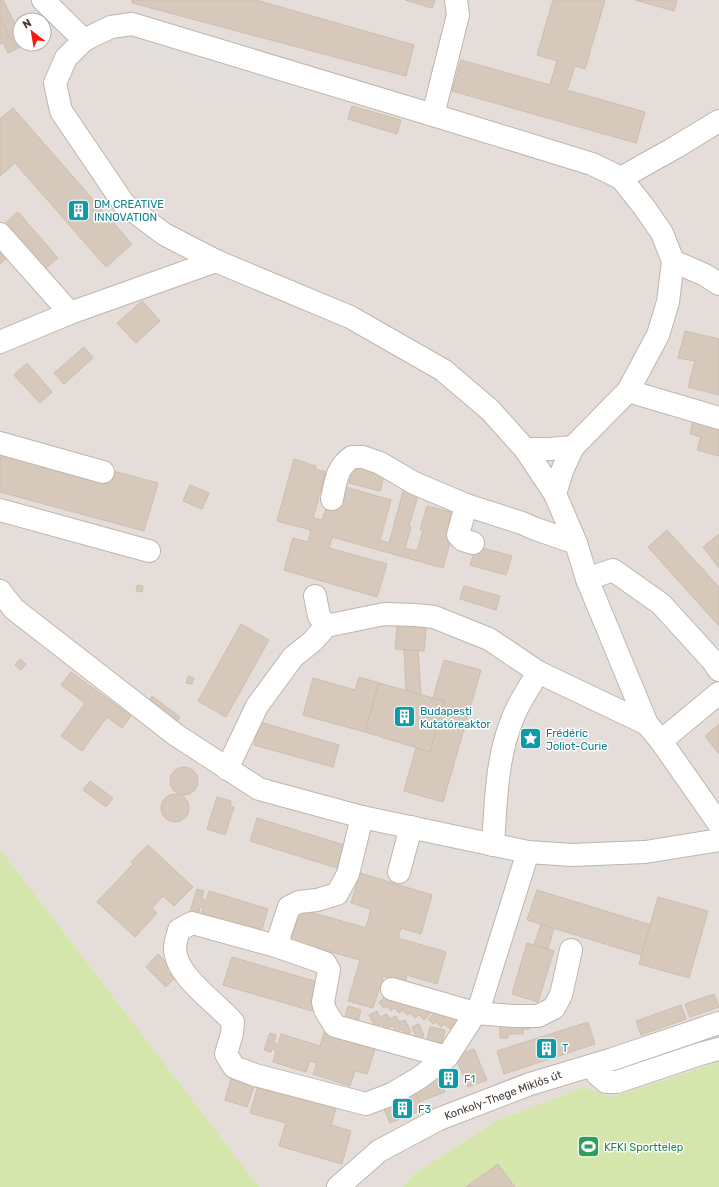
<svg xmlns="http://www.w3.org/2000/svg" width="719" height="1187" viewBox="0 0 719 1187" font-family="Rubik,sans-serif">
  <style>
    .industrial { fill: #e4ddd9; fill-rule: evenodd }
    .green { fill: #d4e6ac }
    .parking { fill: #e2dfdc }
    .building { fill: #d6c9bc; stroke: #cebdad }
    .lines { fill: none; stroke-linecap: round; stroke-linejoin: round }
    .minor-casing { stroke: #c0b5aa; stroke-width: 24 }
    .minor { stroke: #fff; stroke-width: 22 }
    .labels { text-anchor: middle; stroke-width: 3; stroke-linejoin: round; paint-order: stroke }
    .culture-label { font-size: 11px; fill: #0d838f; stroke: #fff; text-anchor: start }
    .street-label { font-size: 11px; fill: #443b34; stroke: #fff }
    .leisure-label { font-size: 11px; fill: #27864d; stroke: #fff; text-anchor: start }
  </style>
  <rect width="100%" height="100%" fill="#f2ece4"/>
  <path class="industrial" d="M0,0H719V1062L612,1097L584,1087L498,1120L414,1174L403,1187H259L0,849ZM20,20H44V44H20Z"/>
  <g class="green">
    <path d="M0,849L259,1187H0Z"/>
    <path d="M719,1062V1187H403L414,1174L498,1120L584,1087L612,1097Z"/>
  </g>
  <g class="parking">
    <path d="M132,24L318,80L313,101L232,78L228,90L192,81L195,70L124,50Z"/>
    <path d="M653,398L689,409L685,424L647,413Z"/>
    <path d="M480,510L522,523L515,546L473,533Z"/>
    <path d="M14,514L77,532L81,553L22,535Z"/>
    <path d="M590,585L615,647L595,655L569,593Z"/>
    <path d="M666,588L719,646V677L704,679L716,695L685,721L672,705L703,679L700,678L643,608Z"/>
    <path d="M448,601L497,617L489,639L441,619Z"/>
    <path d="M262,662L281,674L263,698L247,688Z"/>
    <path d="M522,701L539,711L528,727L516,772L515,785L498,783Z"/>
    <path d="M391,823L528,852L481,1002L463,996L505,869L426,850L418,876L382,868Z"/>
    <path d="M686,845L684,864L648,870L568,872L548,871L555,854Z"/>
    <path d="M209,928L234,935L229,958L202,951Z"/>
    <path d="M381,1039L410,1047L402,1075L373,1067Z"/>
  </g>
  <g class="building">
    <path d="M0,0H3L20,34V44H25L16,49L0,19Z"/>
    <path d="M132,0H256L414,45L406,76L132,3Z"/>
    <path d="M405,0H435L432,8Z"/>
    <path d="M553,0H605L585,69L575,66L567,90L645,112L636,143L452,91L461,60L550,85L557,61L537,55Z"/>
    <path d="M635,0H677L674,11Z"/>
    <path d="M0,19L16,49L8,53L3,43L0,44Z"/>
    <path d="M352,106L401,120L397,134L348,119Z"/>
    <path d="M13,108L132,244L106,267L15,163L0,176V119Z"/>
    <path d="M18,212L58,258L42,271L3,225Z"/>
    <path d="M0,251L6,259L0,264Z"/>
    <path d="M142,301L160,321L136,343L117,323Z"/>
    <path d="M685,331L719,339V395L688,387L695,361L678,358Z"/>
    <path d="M84,347L93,358L64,384L54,373Z"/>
    <path d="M27,363L52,392L40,403L14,375Z"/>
    <path d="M693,421L719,428V456L697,450L701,437L690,434Z"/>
    <path d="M0,455L106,483L109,470L158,483L144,531L0,492Z"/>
    <path d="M294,459L316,466L315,469L326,472L313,518L322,520L328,502L342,486L391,500L380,540L389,543L404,488L419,492L409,526L411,527L405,548L417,551L423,531L420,530L427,506L451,512L450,516L457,518L443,568L332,537L329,548L387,564L377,597L284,570L293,538L308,542L311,530L277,521Z"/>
    <path d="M355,461L386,469L380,491L349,483Z"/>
    <path d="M190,485L209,493L202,509L183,501Z"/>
    <path d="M667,530L719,587V626L648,547Z"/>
    <path d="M719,534V568L703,547Z"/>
    <path d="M476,546L512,556L506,575L470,565Z"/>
    <path d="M137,585L143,586L142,592L136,591Z"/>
    <path d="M464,586L500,596L496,610L460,599Z"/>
    <path d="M398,616L427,619L424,651L395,649Z"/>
    <path d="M241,624L269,640L226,717L198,701Z"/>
    <path d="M404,650H418L421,695L406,690Z"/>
    <path d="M20,659L26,664L21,670L15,665Z"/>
    <path d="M444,660L481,670L443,802L404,791L416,748L430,752L444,701L433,698Z"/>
    <path d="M71,672L131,716L122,728L107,717L82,751L61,736L85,703L61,685Z"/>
    <path d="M188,676L194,678L192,684L186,683Z"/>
    <path d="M359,677L379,683L365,732L303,715L313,678L355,690Z"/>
    <path d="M379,683L444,701L430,752L365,732Z"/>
    <path d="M152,696L180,717L174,725L146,705Z"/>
    <path d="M260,722L339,745L333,767L254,745Z"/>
    <path d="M719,724V754L705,736Z"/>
    <circle cx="184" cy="781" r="14"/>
    <path d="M90,781L113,798L106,807L83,790Z"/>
    <circle cx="175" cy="808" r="14"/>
    <path d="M217,797L231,801L230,806L234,807L225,835L207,829Z"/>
    <path d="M257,818L344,845L337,868L250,841Z"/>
    <path d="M148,845L193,887L174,906L163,896L152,908L157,913L135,937L97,902L133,864L131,862Z"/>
    <path d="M360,873L432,895L421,934L401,928L398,938L446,952L437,984L407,975L405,983L383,976L382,980L390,982L387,992L379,989L373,1008L348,1001L360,960L291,941L300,909L366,928L371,909L351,903Z"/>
    <path d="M197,889L204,891L202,899L206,901L209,891L268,909L260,936L200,918L203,908L200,907L197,918L189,915Z"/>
    <path d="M537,890L651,925L641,955L527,920Z"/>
    <path d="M658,897L708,911L689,978L639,964Z"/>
    <path d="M541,924L554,928L548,949L534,945Z"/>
    <path d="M527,943L554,951L538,1002L512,994Z"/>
    <path d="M158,954L171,967L167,971L175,978L166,987L146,967Z"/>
    <path d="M232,957L321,983L312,1011L223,985Z"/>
    <path d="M388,993L433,1011L424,1020L419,1015L415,1018L410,1013L407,1015L403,1010L399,1013L394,1008L391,1011L387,1006L384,1008L379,1003Z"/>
    <path d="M714,994L719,1007L690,1017L685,1004Z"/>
    <path d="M681,1005L686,1019L641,1035L636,1021Z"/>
    <path d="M348,1006L361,1010L357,1024L344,1020Z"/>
    <path d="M438,1009L459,1019L450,1029L444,1024L441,1027L436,1022L433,1024L428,1019Z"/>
    <path d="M377,1011L380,1017L387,1014L389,1019L396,1016L399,1022L405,1020L411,1032L405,1035L402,1029L396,1033L393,1026L385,1030L382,1024L375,1027L369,1015Z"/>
    <path d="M588,1022L595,1044L504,1074L497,1051Z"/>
    <path d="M419,1024L424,1036L417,1039L412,1027Z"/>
    <path d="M500,1025H530V1029H523V1034H508V1038H500Z"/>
    <path d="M430,1027L445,1030L442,1043L427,1040Z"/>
    <path d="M325,1030L376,1046L367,1074L355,1071L350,1086L313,1074L317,1063L310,1061L306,1072L273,1062L276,1050L272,1049L271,1052L264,1050L270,1033L276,1035L274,1043L278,1045L281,1034L320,1046Z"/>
    <path d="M474,1049L487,1080L468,1087L455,1056Z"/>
    <path d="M452,1065L458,1082L443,1088L437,1072Z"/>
    <path d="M438,1076L445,1092L419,1102L413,1086Z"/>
    <path d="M231,1079L254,1086L247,1107L225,1100Z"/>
    <path d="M259,1082L337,1105L331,1125L351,1131L342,1164L279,1146L286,1123L250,1113Z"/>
    <path d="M416,1094L422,1110L390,1123L383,1107Z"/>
    <path d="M498,1164L515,1187H466Z"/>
  </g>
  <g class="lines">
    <defs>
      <g id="minor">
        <path d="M43,0L84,40"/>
        <path d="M433,115L458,15L456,0"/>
        <path d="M621,178L676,147L719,121"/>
        <path d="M0,234L70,313"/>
        <path d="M673,261L705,275L719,284"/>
        <path d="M0,342L70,313L216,261"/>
        <path d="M628,391L719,418"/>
        <path d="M0,443L103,472"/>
        <path d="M525,449L555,494L576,543L587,579L647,724L661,741L719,824"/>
        <path d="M555,494L562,471L573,447L628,391L658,335L668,302L673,261L662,233L644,207L621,178L592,164L433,115L132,24L111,27L84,40L66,58L55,83L61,111L124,204L164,234L216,261L350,317L443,370L490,410L525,449H549L573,447"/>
        <path d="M332,499C336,481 336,468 352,457H363L380,463L414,483L466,505L522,523L533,528L576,543"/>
        <path d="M466,505L458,535L463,540L473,543"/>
        <path d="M0,510L149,551"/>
        <path d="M587,579L613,570L661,604L712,660L719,670"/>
        <path d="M0,591L14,609L176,735L259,789L362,817L528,852L572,855L645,852L719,840"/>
        <path d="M315,596L319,616L326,626"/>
        <path d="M661,741L719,693"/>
        <path d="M227,769L257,706L293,657L313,641L326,626L384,614L416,615L434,617L489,639L538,672L647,724"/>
        <path d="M493,845C496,803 496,760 512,720C518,703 530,687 538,672"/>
        <path d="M399,872L411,827"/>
        <path d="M276,946L289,907L299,902L317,900L337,894L348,874L362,817"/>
        <path d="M392,989L475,1013L513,1016H538L554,1008L561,995L571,950"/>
        <path d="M447,1057L335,1026L325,1010L323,1002L329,970L325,963L276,946L192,923L179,930C178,935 175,942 175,948C175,976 216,1002 233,1022L232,1033L226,1054L234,1067L255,1075L366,1104L392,1094L419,1078L447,1057L467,1026L480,1005L528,852"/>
        <path d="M593,1065L597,1074L606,1082H617L700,1054L719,1049"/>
        <path d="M338,1187L379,1151L439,1119L530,1084L613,1059L719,1023"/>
      </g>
    </defs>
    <use href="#minor" class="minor-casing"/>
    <use href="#minor" class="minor"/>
  </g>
  <defs>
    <symbol id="building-square" viewBox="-11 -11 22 22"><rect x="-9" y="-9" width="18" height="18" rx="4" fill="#0f9aa8" stroke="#fff"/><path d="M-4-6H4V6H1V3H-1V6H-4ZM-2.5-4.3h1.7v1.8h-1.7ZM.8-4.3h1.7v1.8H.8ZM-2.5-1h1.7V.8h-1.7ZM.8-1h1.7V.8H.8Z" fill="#fff"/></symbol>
    <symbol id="sight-square" viewBox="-11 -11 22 22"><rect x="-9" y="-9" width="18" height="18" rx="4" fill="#0f9aa8" stroke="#fff"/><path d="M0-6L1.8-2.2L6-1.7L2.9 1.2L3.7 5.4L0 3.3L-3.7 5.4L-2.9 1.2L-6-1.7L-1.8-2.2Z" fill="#fff"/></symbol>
    <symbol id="stadium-square" viewBox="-11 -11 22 22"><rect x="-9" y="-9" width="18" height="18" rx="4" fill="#2e9e5b" stroke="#fff"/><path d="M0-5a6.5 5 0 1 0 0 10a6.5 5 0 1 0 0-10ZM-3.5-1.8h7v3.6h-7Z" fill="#fff"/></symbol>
  </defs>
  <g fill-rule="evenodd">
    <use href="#building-square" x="66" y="198" width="25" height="25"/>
    <use href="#building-square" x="392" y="704" width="25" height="25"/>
    <use href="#sight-square" x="518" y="726" width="25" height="25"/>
    <use href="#building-square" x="534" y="1036" width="25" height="25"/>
    <use href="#building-square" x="436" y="1066" width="25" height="25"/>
    <use href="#building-square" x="390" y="1096" width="25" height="25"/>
    <use href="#stadium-square" x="576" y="1134" width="25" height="25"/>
  </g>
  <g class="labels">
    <g class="culture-label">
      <text x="94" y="208">DM CREATIVE<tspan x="94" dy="13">INNOVATION</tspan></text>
      <text x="420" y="715">Budapesti<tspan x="420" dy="13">Kutatóreaktor</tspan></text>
      <text x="546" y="737">Frédéric<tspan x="546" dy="13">Joliot-Curie</tspan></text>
      <text x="562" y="1052">T</text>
      <text x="464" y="1083">F1</text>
      <text x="418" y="1113">F3</text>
    </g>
    <g class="street-label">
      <text transform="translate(503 1095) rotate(-20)" y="4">Konkoly-Thege Miklós út</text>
    </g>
    <g class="leisure-label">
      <text x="604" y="1151">KFKI Sporttelep</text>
    </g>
  </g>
  <g transform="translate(32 32) rotate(329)"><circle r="19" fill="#ffffff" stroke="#b4b1ae"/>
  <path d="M0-3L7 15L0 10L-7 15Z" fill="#f91814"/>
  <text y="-6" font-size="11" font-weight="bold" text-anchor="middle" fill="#443b34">N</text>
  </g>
</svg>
